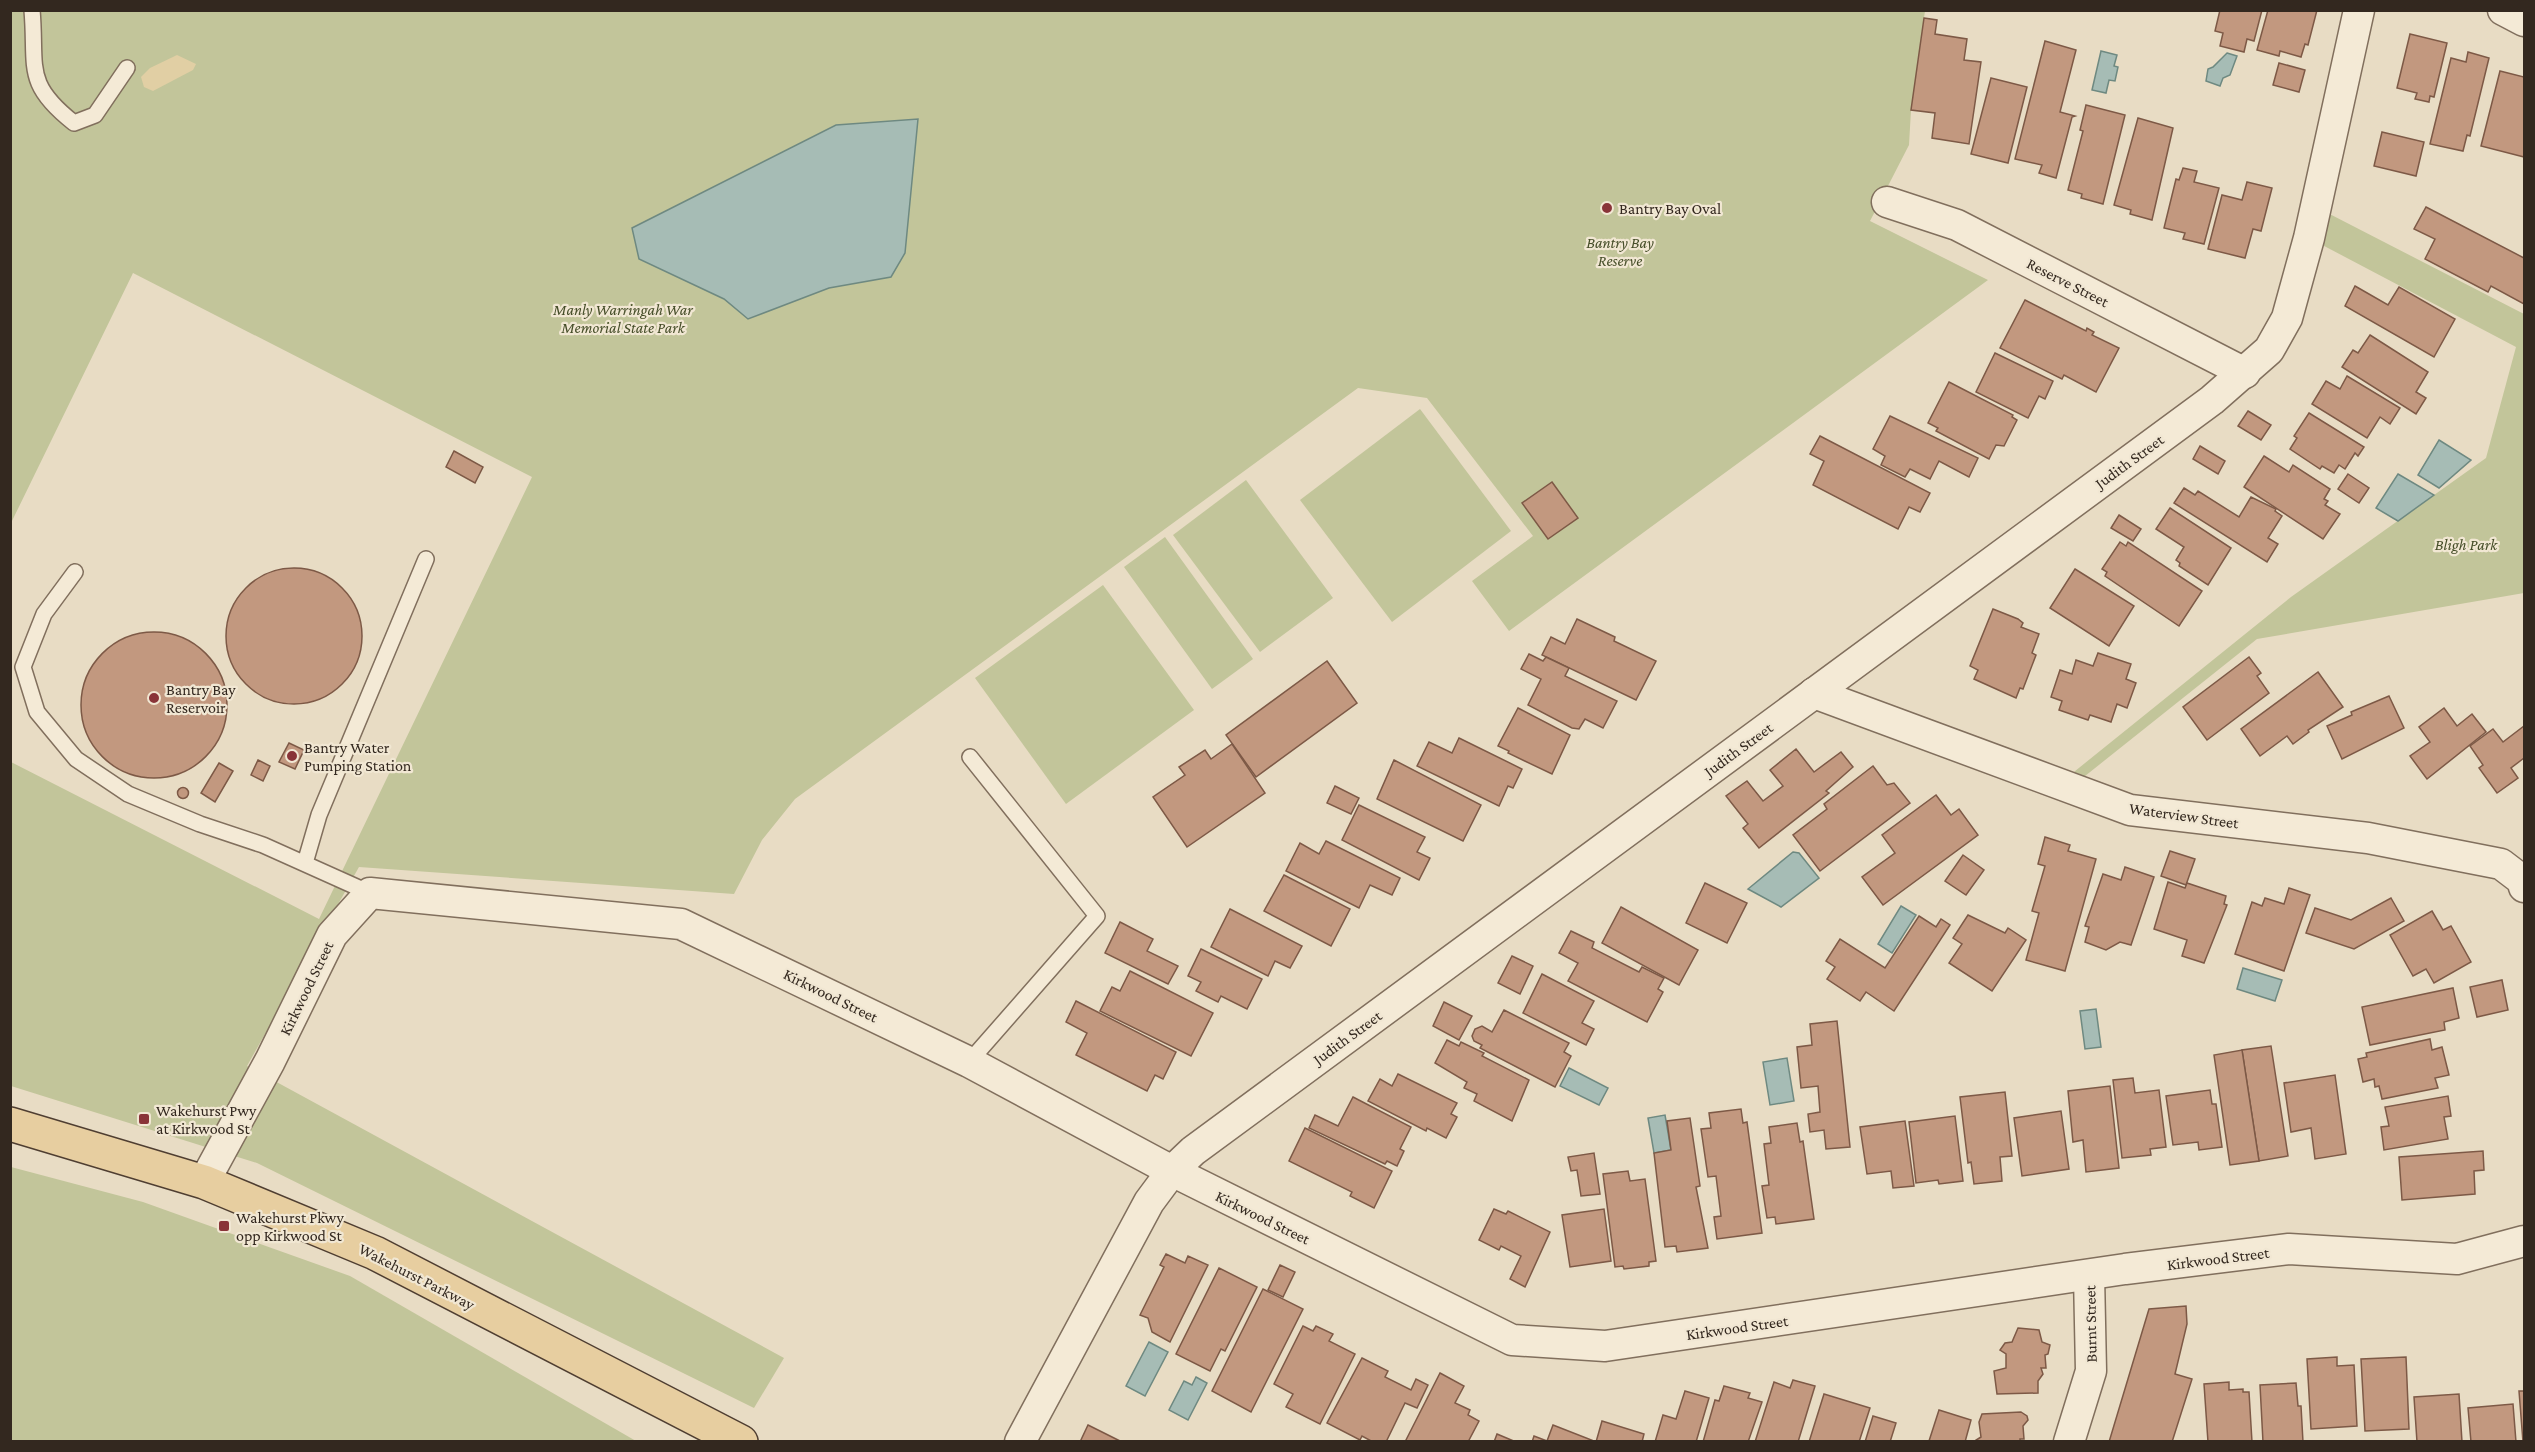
<svg xmlns="http://www.w3.org/2000/svg" width="2535" height="1452" viewBox="0 0 2535 1452" font-family="'Crimson Pro',serif">
  <style>
    .green { fill: #c2c59a }
    .sand { fill: #e1cfa4 }
    .water { fill: #a6bcb5; stroke: #6e8981; stroke-width: 1.5 }
    .building { fill: #c2987f; stroke: #7d5946; stroke-width: 1.5 }
    .lines { fill: none; stroke-linecap: round; stroke-linejoin: round }
    .lane-casing { stroke: #816f5d; stroke-width: 18 }
    .street-casing { stroke: #816f5d; stroke-width: 33 }
    .primary-casing { stroke: #4f3e31; stroke-width: 36 }
    .lane { stroke: #f4ead6; stroke-width: 15 }
    .street { stroke: #f4ead6; stroke-width: 30 }
    .primary { stroke: #e7cea0; stroke-width: 33 }
    .poi-dot { fill: #893438; stroke: #f1e7d3; stroke-width: 2 }
    .labels { text-anchor: middle; stroke-width: 4.5; stroke-linejoin: round; paint-order: stroke }
    .poi-label { font-size: 16px; fill: #33281f; stroke: #f1e7d3; text-anchor: start }
    .park-label { font-size: 16px; font-style: italic; fill: #454d28; stroke: #f1e7d3 }
    .street-label { font-size: 16px; fill: #33281f; stroke: #f1e7d3 }
  </style>
  <rect width="100%" height="100%" fill="#e8dcc4"/>
  <g class="green">
    <path d="M10,11H1925L1911,110L1909,145L1870,221L1988,280L1509,631L1472,581L1533,536L1427,398L1358,388L795,799L762,840L734,894L359,867L247,1066L784,1358L754,1408L257,1163L11,1086V762L319,919L532,477L133,273L11,523Z"/>
    <path d="M2316,207L2524,314V593L2257,639L2070,788L2059,784L2291,597L2486,458L2516,347L2309,238Z"/>
    <path d="M1420,409L1511,531L1392,622L1300,500Z"/>
    <path d="M1246,480L1333,598L1260,652L1173,535Z"/>
    <path d="M1165,537L1253,659L1212,689L1124,567Z"/>
    <path d="M1103,585L1194,710L1066,804L975,678Z"/>
    <path d="M11,1167L143,1202L350,1276L636,1441H11Z"/>
  </g>
  <path class="sand" d="M177,55L196,64L193,70L153,91L144,87L141,77L150,68Z"/>
  <g class="water">
    <path d="M2101,51L2117,55L2114,66L2118,67L2115,81L2109,80L2106,93L2092,90Z"/>
    <path d="M2227,53L2237,56L2230,75L2223,78L2220,86L2206,81L2208,69L2213,67Z"/>
    <path d="M918,119L905,253L891,277L829,288L748,319L724,299L639,259L632,228L836,125Z"/>
    <path d="M2439,440L2471,460L2439,488L2418,475Z"/>
    <path d="M2398,474L2434,495L2398,521L2376,508Z"/>
    <path d="M1793,852L1799,853L1819,878L1781,907L1748,889Z"/>
    <path d="M1901,906L1916,915L1892,953L1878,944Z"/>
    <path d="M2243,968L2282,980L2275,1001L2237,989Z"/>
    <path d="M2096,1009L2101,1047L2085,1049L2080,1011Z"/>
    <path d="M1787,1058L1794,1101L1770,1105L1763,1062Z"/>
    <path d="M1569,1068L1608,1088L1599,1105L1560,1086Z"/>
    <path d="M1665,1115L1671,1150L1654,1153L1648,1118Z"/>
    <path d="M1149,1342L1168,1352L1145,1396L1126,1386Z"/>
    <path d="M1196,1377L1207,1383L1188,1420L1169,1410L1184,1381L1192,1385Z"/>
  </g>
  <g class="building">
    <path d="M2220,10H2262L2254,41L2247,39L2244,52L2220,46L2223,33L2215,31Z"/>
    <path d="M2268,10H2317L2308,45L2305,44L2301,57L2280,51L2279,56L2257,50Z"/>
    <path d="M1924,18L1937,20L1935,34L1967,39L1964,60L1981,62L1969,144L1932,138L1935,113L1911,110Z"/>
    <path d="M2410,34L2447,43L2434,97L2430,96L2429,102L2415,99L2417,93L2397,88Z"/>
    <path d="M2045,41L2076,50L2060,112L2075,116L2072,117L2056,178L2039,173L2042,165L2015,159Z"/>
    <path d="M2468,52L2489,58L2470,136L2467,135L2463,151L2430,144L2451,58L2466,62Z"/>
    <path d="M2279,63L2305,70L2299,92L2273,85Z"/>
    <path d="M2500,71L2524,77V157L2481,146Z"/>
    <path d="M1991,78L2027,87L2008,163L1971,154Z"/>
    <path d="M2086,105L2125,115L2103,204L2081,198L2082,194L2068,190L2083,131L2080,130Z"/>
    <path d="M2138,118L2173,128L2152,220L2130,214L2131,210L2114,205Z"/>
    <path d="M2382,132L2424,142L2416,176L2374,166Z"/>
    <path d="M2183,168L2197,171L2194,182L2219,188L2204,244L2183,239L2185,233L2164,228L2176,179L2179,180Z"/>
    <path d="M2247,182L2272,188L2261,231L2253,229L2245,258L2208,249L2222,195L2242,200Z"/>
    <path d="M2426,207L2524,258V304L2491,286L2488,292L2425,259L2435,239L2414,229Z"/>
    <path d="M2355,286L2388,305L2399,287L2455,319L2434,357L2345,306Z"/>
    <path d="M2025,300L2086,331L2087,328L2094,332L2092,335L2119,348L2096,392L2064,375L2062,379L2000,348Z"/>
    <path d="M2370,335L2428,372L2416,392L2426,398L2416,414L2342,367L2353,350L2358,353Z"/>
    <path d="M1995,353L2053,381L2045,399L2039,396L2028,418L1976,392Z"/>
    <path d="M2347,376L2400,408L2390,424L2380,417L2367,438L2312,404L2326,381L2340,389Z"/>
    <path d="M1949,382L2013,415L2012,417L2017,420L2004,446L1996,445L1989,459L1936,431L1938,428L1928,423Z"/>
    <path d="M2248,411L2271,425L2261,440L2238,426Z"/>
    <path d="M2309,413L2364,447L2358,456L2355,453L2345,469L2339,465L2334,473L2322,466L2320,469L2290,449L2297,438L2294,436Z"/>
    <path d="M1890,416L1978,458L1969,477L1939,461L1930,479L1910,469L1905,477L1881,465L1885,456L1873,449Z"/>
    <path d="M1820,436L1930,493L1920,512L1909,507L1898,529L1813,485L1824,461L1810,454Z"/>
    <path d="M2200,446L2225,461L2218,474L2193,459Z"/>
    <path d="M454,451L483,467L475,483L446,467Z"/>
    <path d="M2264,456L2289,472L2293,465L2330,489L2324,499L2328,501L2325,505L2340,514L2323,539L2244,487Z"/>
    <path d="M2348,474L2369,488L2359,503L2338,489Z"/>
    <path d="M1552,482L1578,518L1548,539L1522,503Z"/>
    <path d="M2184,488L2195,495L2198,491L2239,517L2251,497L2276,509L2275,511L2282,516L2268,538L2278,544L2267,562L2174,503Z"/>
    <path d="M2170,508L2231,548L2208,585L2179,566L2180,563L2176,560L2184,547L2156,529Z"/>
    <path d="M2119,515L2141,529L2133,541L2111,528Z"/>
    <path d="M2120,542L2126,546L2128,542L2202,591L2179,626L2105,576L2107,572L2102,569Z"/>
    <circle cx="294" cy="636" r="68"/>
    <path d="M2075,569L2134,606L2109,646L2050,608Z"/>
    <path d="M1993,609L2018,619L2023,623L2021,627L2039,634L2032,653L2036,655L2023,689L2020,688L2016,698L1974,679L1978,670L1970,666Z"/>
    <path d="M1577,619L1615,637L1614,641L1656,661L1636,700L1542,655L1551,637L1565,644Z"/>
    <circle cx="154" cy="705" r="73"/>
    <path d="M2098,653L2131,664L2126,679L2136,683L2127,708L2117,704L2111,722L2090,715L2088,720L2059,710L2062,701L2051,697L2060,670L2072,674L2076,660L2093,666Z"/>
    <path d="M1529,654L1543,661L1546,657L1569,668L1565,676L1617,701L1603,728L1585,719L1579,729L1572,728L1528,705L1541,679L1521,669Z"/>
    <path d="M2249,657L2261,673L2257,676L2269,693L2207,740L2183,707Z"/>
    <path d="M1327,661L1357,703L1256,777L1226,735Z"/>
    <path d="M2318,672L2343,707L2308,730L2309,732L2293,744L2287,736L2260,756L2241,729Z"/>
    <path d="M2389,696L2404,728L2342,759L2327,726L2352,715L2351,712Z"/>
    <path d="M1518,708L1570,735L1552,774L1508,753L1509,751L1498,746Z"/>
    <path d="M2444,708L2457,726L2472,714L2486,732L2427,779L2410,756L2430,742L2419,727Z"/>
    <path d="M2524,726V758L2511,768L2518,778L2497,793L2479,768L2483,765L2470,746L2493,729L2503,742Z"/>
    <path d="M1459,738L1522,769L1513,788L1508,786L1499,806L1417,766L1429,742L1452,753Z"/>
    <path d="M289,743L304,750L295,769L279,762Z"/>
    <path d="M1232,744L1265,793L1187,847L1153,797L1185,775L1179,767L1205,750L1211,759Z"/>
    <path d="M1796,749L1814,772L1841,752L1853,767L1826,791L1829,793L1759,848L1743,828L1748,824L1726,796L1747,781L1763,801L1783,786L1770,770Z"/>
    <path d="M258,760L270,766L263,781L251,775Z"/>
    <path d="M1394,760L1481,805L1463,841L1377,799Z"/>
    <path d="M219,763L233,771L215,802L201,793Z"/>
    <path d="M1873,766L1887,785L1894,783L1910,803L1820,871L1793,835L1827,809L1824,804Z"/>
    <path d="M1335,786L1359,798L1351,814L1327,803Z"/>
    <circle cx="183" cy="793" r="5.5"/>
    <path d="M1936,795L1951,815L1959,809L1978,835L1883,905L1862,877L1895,853L1882,835Z"/>
    <path d="M1359,805L1425,837L1417,852L1430,858L1419,880L1342,840Z"/>
    <path d="M2045,837L2070,845L2068,851L2096,859L2065,971L2026,960L2039,913L2032,911L2045,866L2038,864Z"/>
    <path d="M1326,841L1400,878L1392,895L1370,885L1359,908L1286,871L1300,843L1319,854Z"/>
    <path d="M2170,851L2195,859L2186,885L2161,876Z"/>
    <path d="M1963,855L1984,870L1966,895L1945,881Z"/>
    <path d="M2125,867L2154,877L2131,945L2120,942L2106,950L2085,942L2089,927L2085,926L2103,874L2121,880Z"/>
    <path d="M1284,875L1350,909L1331,946L1264,911Z"/>
    <path d="M2168,882L2185,888L2187,883L2226,896L2224,904L2227,905L2204,963L2182,956L2187,940L2154,929Z"/>
    <path d="M1705,883L1747,903L1727,943L1686,923Z"/>
    <path d="M2289,888L2310,895L2284,971L2235,954L2252,902L2262,906L2265,898L2284,904Z"/>
    <path d="M2391,898L2404,921L2354,949L2306,933L2315,908L2351,920Z"/>
    <path d="M1621,907L1698,950L1679,985L1602,943Z"/>
    <path d="M1230,909L1302,946L1290,968L1275,961L1268,976L1211,947Z"/>
    <path d="M2432,911L2443,930L2451,926L2471,962L2434,983L2426,969L2413,976L2390,935Z"/>
    <path d="M1968,915L2005,933L2008,928L2026,940L1992,991L1949,963L1962,944L1953,938Z"/>
    <path d="M1919,916L1936,927L1941,919L1950,925L1894,1011L1866,992L1860,1001L1827,979L1835,967L1826,961L1840,939L1885,968Z"/>
    <path d="M1120,922L1153,939L1147,951L1178,966L1168,984L1105,953Z"/>
    <path d="M1571,931L1594,942L1592,948L1639,972L1642,967L1664,978L1658,989L1663,992L1647,1022L1568,981L1578,963L1559,953Z"/>
    <path d="M1201,949L1262,979L1247,1009L1221,996L1218,1002L1196,991L1201,982L1188,976Z"/>
    <path d="M1512,956L1533,966L1520,994L1498,983Z"/>
    <path d="M1130,971L1213,1013L1191,1056L1100,1011L1112,987L1120,991Z"/>
    <path d="M1542,974L1594,1001L1582,1023L1594,1029L1586,1045L1523,1013Z"/>
    <path d="M2502,980L2508,1010L2477,1017L2470,987Z"/>
    <path d="M2453,988L2459,1018L2444,1022L2445,1030L2370,1045L2362,1007Z"/>
    <path d="M1076,1001L1176,1052L1163,1079L1155,1075L1147,1091L1076,1055L1087,1033L1066,1022Z"/>
    <path d="M1444,1002L1472,1016L1459,1040L1433,1026Z"/>
    <path d="M1504,1010L1569,1043L1564,1052L1571,1056L1555,1087L1480,1048L1482,1045L1474,1041L1472,1036L1475,1029L1482,1026L1492,1032Z"/>
    <path d="M1837,1021L1850,1147L1826,1149L1824,1130L1810,1132L1808,1114L1820,1112L1818,1086L1801,1088L1797,1047L1812,1045L1810,1024Z"/>
    <path d="M2430,1039L2432,1050L2442,1047L2449,1075L2435,1078L2438,1088L2382,1099L2379,1086L2375,1087L2374,1079L2363,1082L2358,1059L2367,1057L2366,1053Z"/>
    <path d="M1447,1040L1459,1046L1461,1042L1484,1053L1482,1056L1529,1080L1512,1121L1474,1101L1477,1094L1464,1088L1467,1082L1435,1063Z"/>
    <path d="M2271,1046L2288,1156L2259,1161L2242,1050Z"/>
    <path d="M2242,1050L2259,1161L2230,1165L2214,1055Z"/>
    <path d="M1398,1074L1457,1103L1451,1114L1457,1117L1446,1138L1427,1128L1426,1131L1368,1101L1380,1079L1392,1086Z"/>
    <path d="M2335,1075L2346,1154L2315,1159L2311,1128L2291,1132L2284,1083Z"/>
    <path d="M2133,1078L2135,1093L2159,1090L2166,1147L2150,1149L2151,1155L2122,1158L2113,1080Z"/>
    <path d="M2110,1086L2119,1168L2086,1172L2083,1140L2073,1142L2068,1091Z"/>
    <path d="M2210,1090L2212,1104H2216L2222,1147L2199,1150L2198,1142L2173,1145L2166,1096Z"/>
    <path d="M2005,1092L2012,1156L2000,1157L2002,1181L1974,1184L1971,1162L1968,1163L1960,1097Z"/>
    <path d="M2448,1096L2451,1116L2444,1117L2448,1139L2384,1150L2381,1127L2389,1126L2385,1107Z"/>
    <path d="M1353,1097L1411,1127L1400,1149L1404,1151L1397,1166L1387,1161L1385,1164L1309,1128L1315,1115L1338,1126Z"/>
    <path d="M1741,1109L1743,1123L1747,1122L1762,1233L1717,1239L1714,1217L1721,1216L1716,1176L1708,1177L1701,1129L1711,1128L1709,1113Z"/>
    <path d="M2061,1111L2069,1169L2022,1176L2014,1118Z"/>
    <path d="M1955,1116L1963,1181L1939,1184L1938,1180L1916,1183L1909,1122Z"/>
    <path d="M1690,1118L1700,1186L1696,1187L1708,1248L1677,1252L1676,1246L1665,1247L1654,1153L1671,1150L1667,1121Z"/>
    <path d="M1905,1121L1914,1186L1893,1188L1891,1171L1867,1174L1860,1127Z"/>
    <path d="M1797,1123L1800,1142L1803,1141L1814,1219L1776,1224L1775,1217L1767,1218L1762,1186L1769,1185L1764,1144L1771,1143L1769,1127Z"/>
    <path d="M1305,1128L1392,1171L1374,1208L1350,1196L1352,1192L1289,1161Z"/>
    <path d="M2483,1151L2484,1170L2474,1171L2475,1194L2402,1200L2399,1157Z"/>
    <path d="M1594,1153L1600,1194L1581,1196L1577,1170L1571,1171L1568,1157Z"/>
    <path d="M1628,1171L1630,1181L1645,1179L1656,1261L1649,1262V1266L1624,1269L1623,1266L1615,1267L1603,1174Z"/>
    <path d="M1494,1209L1506,1214L1508,1211L1550,1232L1525,1287L1510,1279L1521,1256L1501,1246L1499,1250L1479,1240Z"/>
    <path d="M1604,1209L1611,1261L1570,1267L1562,1215Z"/>
    <path d="M1166,1254L1185,1263L1188,1256L1208,1265L1170,1342L1152,1332L1148,1318L1140,1315L1164,1267L1160,1265Z"/>
    <path d="M1280,1265L1295,1272L1283,1297L1268,1290Z"/>
    <path d="M1219,1268L1257,1287L1225,1351L1221,1349L1210,1371L1176,1354Z"/>
    <path d="M1263,1289L1303,1309L1251,1412L1212,1391Z"/>
    <path d="M2186,1306L2187,1324L2175,1374L2192,1379L2172,1442H2109L2149,1309Z"/>
    <path d="M1303,1326L1313,1331L1316,1326L1333,1334L1329,1341L1355,1354L1320,1424L1286,1407L1293,1394L1274,1384Z"/>
    <path d="M2018,1328L2039,1330L2042,1342L2050,1345L2048,1354L2045,1355L2046,1368H2041L2043,1374L2038,1381V1393L1997,1394L1994,1371L2006,1368V1354L2000,1350L2005,1343L2012,1342Z"/>
    <path d="M2337,1357V1366L2354,1365L2357,1426L2311,1429L2307,1359Z"/>
    <path d="M2406,1357L2409,1429L2365,1431L2361,1359Z"/>
    <path d="M1362,1358L1388,1371L1385,1377L1411,1390L1416,1379L1428,1385L1417,1408L1405,1403L1386,1442H1373L1362,1436L1360,1440L1327,1423Z"/>
    <path d="M1440,1373L1464,1386L1455,1403L1470,1410L1468,1415L1479,1421L1468,1442H1409L1406,1440Z"/>
    <path d="M1793,1380L1815,1386L1798,1442H1755L1774,1382L1790,1388Z"/>
    <path d="M2229,1382V1390L2243,1389V1392H2249L2252,1442H2208L2204,1384Z"/>
    <path d="M2296,1383L2298,1406H2301L2303,1442H2263L2260,1385Z"/>
    <path d="M1724,1386L1750,1393L1748,1398L1762,1402L1748,1442H1703L1715,1400L1719,1401Z"/>
    <path d="M1685,1391L1709,1398L1696,1442H1655L1663,1415L1676,1419Z"/>
    <path d="M2519,1391H2524V1442H2523Z"/>
    <path d="M1824,1394L1870,1408L1859,1442H1809Z"/>
    <path d="M2459,1394L2462,1442H2417L2414,1397Z"/>
    <path d="M2513,1404L2516,1442H2471L2468,1408Z"/>
    <path d="M1939,1410L1971,1420L1965,1442H1925L1929,1441Z"/>
    <path d="M2021,1412L2027,1416L2028,1420L2023,1426L2024,1439H2020V1442H1973L1981,1437L1979,1422L1982,1414Z"/>
    <path d="M1873,1416L1896,1423L1890,1442H1865Z"/>
    <path d="M1602,1421L1644,1434L1642,1442H1596Z"/>
    <path d="M1088,1425L1122,1442H1080Z"/>
    <path d="M1553,1425L1594,1441L1593,1442H1532L1534,1436L1547,1441Z"/>
    <path d="M1497,1434L1516,1442H1494Z"/>
  </g>
  <g class="lines">
    <defs>
      <g id="lane">
        <path d="M32,10C37,67 23,83 74,123L95,115L127,68"/>
        <path d="M75,572L44,614L23,667L37,712L76,759L128,794L200,824L263,845L370,893"/>
        <path d="M305,863L319,815L426,559"/>
        <path d="M969,1062L1097,916L970,757"/>
      </g>
      <g id="street">
        <path d="M2503,10L2524,21"/>
        <path d="M1887,202L1957,225L2245,373"/>
        <path d="M1814,693L2130,810L2368,838L2501,864L2522,880L2524,887"/>
        <path d="M204,1182L270,1061L332,935L370,893L681,924L969,1062L1172,1171L1512,1340L1605,1346L2125,1269L2289,1249L2457,1259L2524,1241"/>
        <path d="M1020,1442L1149,1202L1172,1171L1193,1151L2212,400L2269,350L2287,318L2309,238L2359,10"/>
        <path d="M2069,1442L2091,1371L2089,1275"/>
      </g>
      <path id="primary" d="M10,1124L204,1182L375,1253L741,1442"/>
    </defs>
    <use href="#lane" class="lane-casing"/>
    <use href="#street" class="street-casing"/>
    <use href="#primary" class="primary-casing"/>
    <use href="#lane" class="lane"/>
    <use href="#street" class="street"/>
    <use href="#primary" class="primary"/>
  </g>
  <g class="poi-dot">
    <circle cx="1607" cy="208" r="6"/>
    <circle cx="154" cy="698" r="6"/>
    <circle cx="292" cy="756" r="6"/>
    <rect x="138" y="1113" width="12" height="12" rx="3"/>
    <rect x="218" y="1220" width="12" height="12" rx="3"/>
  </g>
  <g class="labels">
    <g class="poi-label">
      <text x="1619" y="214">Bantry Bay Oval</text>
      <text x="166" y="695">Bantry Bay<tspan x="166" dy="18">Reservoir</tspan></text>
      <text x="304" y="753">Bantry Water<tspan x="304" dy="18">Pumping Station</tspan></text>
      <text x="156" y="1116">Wakehurst Pwy<tspan x="156" dy="18">at Kirkwood St</tspan></text>
      <text x="236" y="1223">Wakehurst Pkwy<tspan x="236" dy="18">opp Kirkwood St</tspan></text>
    </g>
    <g class="park-label">
      <text x="1620" y="248">Bantry Bay<tspan x="1620" dy="18">Reserve</tspan></text>
      <text x="623" y="315">Manly Warringah War<tspan x="623" dy="18">Memorial State Park</tspan></text>
      <text x="2466" y="550">Bligh Park</text>
    </g>
    <g class="street-label">
      <text transform="translate(2068 282) rotate(27)" y="6">Reserve Street</text>
      <text transform="translate(2129 461) rotate(-36)" y="6">Judith Street</text>
      <text transform="translate(1738 749) rotate(-36)" y="6">Judith Street</text>
      <text transform="translate(2184 815) rotate(8)" y="6">Waterview Street</text>
      <text transform="translate(306 988) rotate(-64)" y="6">Kirkwood Street</text>
      <text transform="translate(831 995) rotate(26)" y="6">Kirkwood Street</text>
      <text transform="translate(1347 1037) rotate(-36)" y="6">Judith Street</text>
      <text transform="translate(1263 1217) rotate(26)" y="6">Kirkwood Street</text>
      <text transform="translate(2218 1258) rotate(-7)" y="6">Kirkwood Street</text>
      <text transform="translate(417 1276) rotate(27)" y="6">Wakehurst Parkway</text>
      <text transform="translate(2090 1324) rotate(-91)" y="6">Burnt Street</text>
      <text transform="translate(1737 1327) rotate(-8)" y="6">Kirkwood Street</text>
    </g>
  </g>
  <rect width="2535" height="1452" fill="none" stroke="#33281f" stroke-width="24"/>
</svg>
